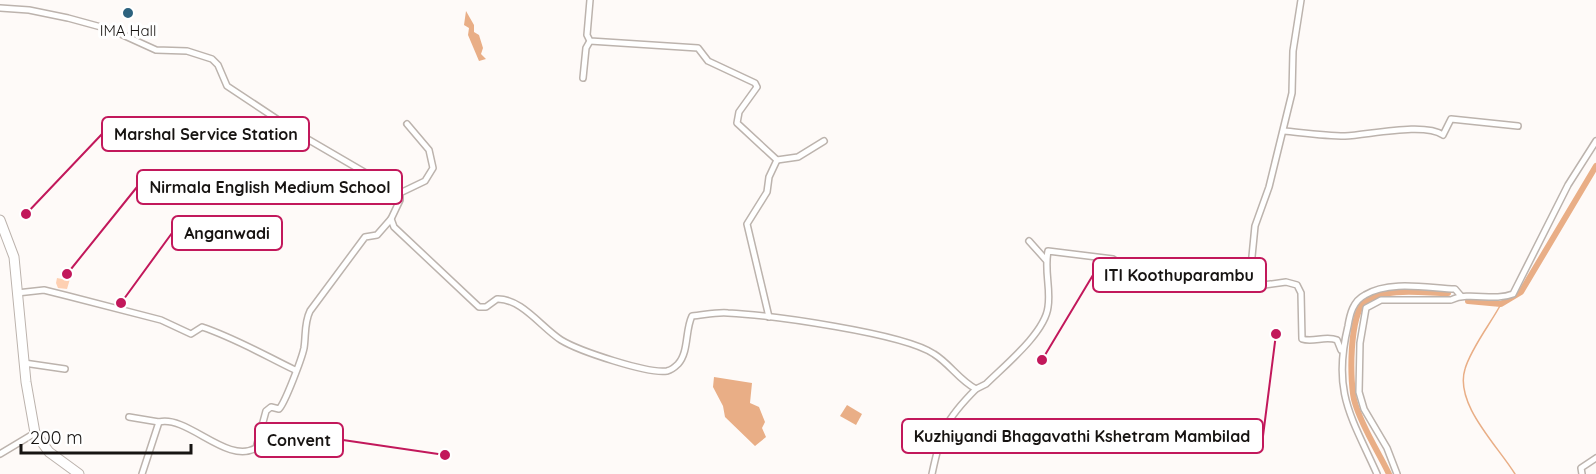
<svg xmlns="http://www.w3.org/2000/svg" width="1596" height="474" viewBox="0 0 1596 474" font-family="Quicksand,sans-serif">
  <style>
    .green { fill: #fed0b2 }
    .water { fill: #e9ae86 }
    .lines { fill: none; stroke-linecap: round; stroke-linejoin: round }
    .stream { stroke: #e9ae86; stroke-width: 1.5 }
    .canal { stroke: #e9ae86; stroke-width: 6 }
    .minor-casing { stroke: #bcb3ad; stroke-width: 8 }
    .primary-casing { stroke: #bcb3ad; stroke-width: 11 }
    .minor { stroke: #fff; stroke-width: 5 }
    .primary { stroke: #fff; stroke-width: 9 }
    .poi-dot { fill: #2d627e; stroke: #fff; stroke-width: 2 }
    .labels { text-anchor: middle; stroke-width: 6; stroke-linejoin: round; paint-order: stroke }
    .poi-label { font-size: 15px; fill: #171412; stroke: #fff }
    .leader { fill: none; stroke: #c2185b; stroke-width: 2 }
    .callout-dot { fill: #c2185b; stroke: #fff; stroke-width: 2 }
    .callout { fill: #fff; stroke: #c2185b; stroke-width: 2 }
    .callout-label { font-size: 16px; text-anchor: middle; font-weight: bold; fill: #171412 }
  </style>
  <rect width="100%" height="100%" fill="#fefaf8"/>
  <path class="green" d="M64,270L72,272L67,289L58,288L56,283L57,278L62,279Z"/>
  <g class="water">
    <path d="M466,11L474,25V32L479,35L483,48L481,54L486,59L479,61L468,35L469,28L464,25Z"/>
    <path d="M714,377L752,383L750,403L759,407L765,422L762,428L766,437L755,446L725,417L723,406L713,387Z"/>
    <path d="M847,405L862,414L856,425L840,416Z"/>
  </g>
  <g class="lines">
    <path class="stream" d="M1501,304C1491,323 1471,348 1465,369C1454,404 1498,446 1515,474"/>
    <g class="canal">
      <path d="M1468,301L1501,304L1521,292L1596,166"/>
      <path d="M1389,474C1378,451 1362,427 1355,403C1349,385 1349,311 1366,301C1388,287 1423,293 1448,293"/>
    </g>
    <defs>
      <g id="minor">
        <path d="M590,0L587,35L590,41L698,48L708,61L755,83L757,87L739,112L737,123L777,160L769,177L767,192L747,224L769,317"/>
        <path d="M0,8L29,10L68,18L112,30L156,50L187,51L212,59L218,65L227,86L304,137L400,193V200L391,219L394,227L479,307H486L497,299C521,298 542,328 561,340C579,351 648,374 667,371C671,370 675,367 678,364C689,352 685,330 692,316C704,315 716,312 728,313C769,315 903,333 934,354C950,364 959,380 976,389L986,384C1004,366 1045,333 1048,307C1051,288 1044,271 1048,251L1113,259L1124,267L1132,279L1164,285L1249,287L1255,226L1269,187L1292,93L1293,51L1301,0"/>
        <path d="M583,78L586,48L590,41"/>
        <path d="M1284,131C1304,133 1325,136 1345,136C1369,135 1424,122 1443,135L1451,119L1518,126"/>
        <path d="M777,160L798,157L824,141"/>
        <path d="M400,193L425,181L433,168L429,150L407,124"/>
        <path d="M1029,241L1046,260"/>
        <path d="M1249,287L1286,282L1297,285L1301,293L1302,339C1314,343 1325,335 1337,340L1341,350"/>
        <path d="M17,293L44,290L68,296L161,320L191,334L202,327C235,338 264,355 295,370"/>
        <path d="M24,363L65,369"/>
        <path d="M129,417L159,422"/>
        <path d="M0,454L35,433"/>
        <path d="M142,474L159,422C188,415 227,465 256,448L266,411L271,407L279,409C285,403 302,358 304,348C306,336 304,323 310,311L365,237L377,235L391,219"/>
        <path d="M932,474C941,431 945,420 976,389"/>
        <path d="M1377,474C1351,416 1332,392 1348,326C1350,314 1353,301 1365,295C1389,280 1428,288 1455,289L1461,296"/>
        <path d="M1397,474L1387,448L1364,409L1359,392L1360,343L1366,308L1381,300H1451C1470,291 1493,302 1513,294L1568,185L1596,141"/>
        <path d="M1582,474L1581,468L1596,458"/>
      </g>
      <path id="primary" d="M0,220L14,257L26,382L35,433L49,452L79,474"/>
    </defs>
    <use href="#minor" class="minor-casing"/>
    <use href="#primary" class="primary-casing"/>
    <use href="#minor" class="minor"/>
    <use href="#primary" class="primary"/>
  </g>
  <circle class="poi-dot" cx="128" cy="13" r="6"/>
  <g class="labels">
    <g class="poi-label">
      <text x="128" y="36">IMA Hall</text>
    </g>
  </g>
  <path class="leader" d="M26 214L102 134M67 274L137 187M121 303L172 233M1042 360L1093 275M1276 334L1263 436M445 455L343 440"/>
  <g class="callout-dot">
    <circle cx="26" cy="214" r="6"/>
    <circle cx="67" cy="274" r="6"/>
    <circle cx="121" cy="303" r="6"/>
    <circle cx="1042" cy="360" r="6"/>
    <circle cx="1276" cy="334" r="6"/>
    <circle cx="445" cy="455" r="6"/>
  </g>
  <g class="callout">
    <rect x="102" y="117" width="207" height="34" rx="6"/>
    <rect x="137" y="170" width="265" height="34" rx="6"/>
    <rect x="172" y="216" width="110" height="34" rx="6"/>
    <rect x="1093" y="258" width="173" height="34" rx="6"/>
    <rect x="902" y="419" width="361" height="34" rx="6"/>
    <rect x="255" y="423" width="88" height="34" rx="6"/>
  </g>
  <g class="callout-label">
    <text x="206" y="140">Marshal Service Station</text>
    <text x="270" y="193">Nirmala English Medium School</text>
    <text x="227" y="239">Anganwadi</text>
    <text x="1179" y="281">ITI Koothuparambu</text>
    <text x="1082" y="442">Kuzhiyandi Bhagavathi Kshetram Mambilad</text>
    <text x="299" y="446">Convent</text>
  </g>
  <path d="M21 444v9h170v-9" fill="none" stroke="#171412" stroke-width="3"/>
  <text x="30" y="444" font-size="18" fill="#171412" stroke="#ffffff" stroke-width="4.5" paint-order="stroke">200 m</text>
</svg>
